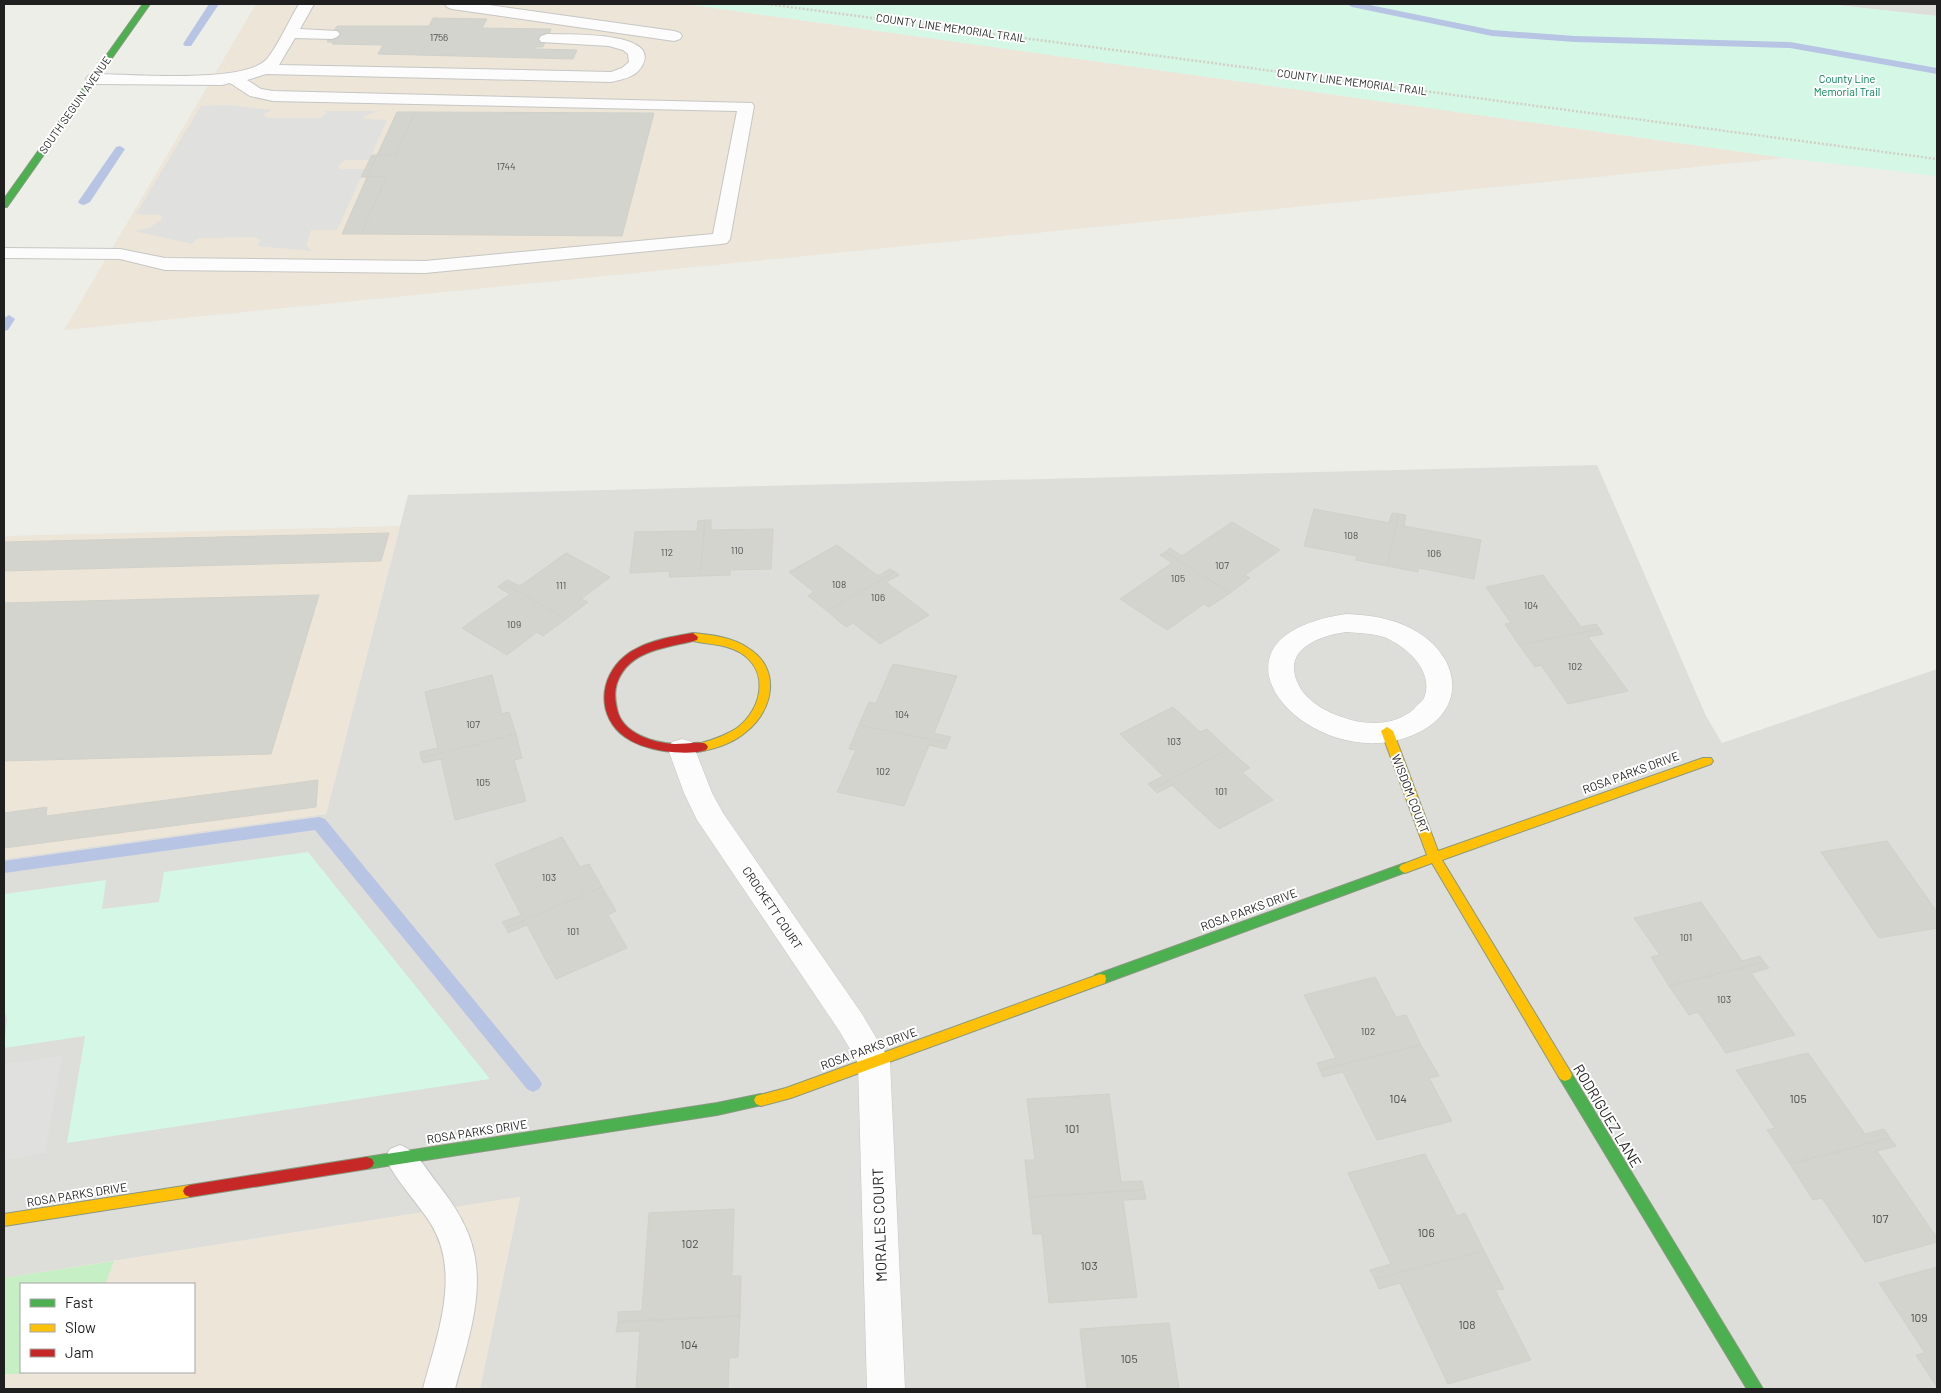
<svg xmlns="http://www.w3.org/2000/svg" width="1941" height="1393" viewBox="0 0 1941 1393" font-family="Barlow,sans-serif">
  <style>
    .residential { fill: #ddddd9 }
    .commercial { fill: #ece5d8; fill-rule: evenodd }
    .grass { fill: #c6efc5 }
    .park { fill: #d4f7e6 }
    .parking { fill: #e0e0de }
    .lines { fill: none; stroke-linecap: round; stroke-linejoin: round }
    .stream { fill: #b8c4e4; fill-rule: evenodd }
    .building { fill: #d4d4cf; stroke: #d1d1c9 }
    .lane-casing { stroke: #c6c6c4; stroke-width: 2 }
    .street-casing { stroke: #c6c6c4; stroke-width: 1 }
    .fast-casing { stroke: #89997f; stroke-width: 2 }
    .slow-casing { stroke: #89997f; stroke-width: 2 }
    .jam-casing { stroke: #89997f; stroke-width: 2 }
    .path { stroke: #d4cfc4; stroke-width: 2.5; stroke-dasharray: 2 2; stroke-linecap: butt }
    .lane { fill: #fcfcfc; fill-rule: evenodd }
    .street { fill: #fcfcfc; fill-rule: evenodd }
    .fast { fill: #4caf50; fill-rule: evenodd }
    .slow { fill: #ffc107; fill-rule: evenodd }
    .jam { fill: #c62828; fill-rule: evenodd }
    .labels { text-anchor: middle; stroke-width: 4; stroke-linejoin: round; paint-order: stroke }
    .number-label { font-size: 10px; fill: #4e4e4d }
    .far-street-label { font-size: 11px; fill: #1f1f1f; stroke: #fff }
    .far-park-label { font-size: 11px; fill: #038351; stroke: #fff }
    .street-label { font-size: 12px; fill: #1f1f1f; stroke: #fff }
    .near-number-label { font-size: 12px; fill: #4e4e4d }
    .near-street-label { font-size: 15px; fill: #1f1f1f; stroke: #fff }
  </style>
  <rect width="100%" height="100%" fill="#edeee8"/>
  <g class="residential">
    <path d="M1827,4H1937V16Z"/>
    <path d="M1597,465L1706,716L1722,743L1937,669V1389H480L520,1197L4,1278V859L326,814L408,495Z"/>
  </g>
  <g class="commercial">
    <path d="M256,4H685L1786,158L64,330Z"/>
    <path d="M400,526L326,814L4,859V536Z"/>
    <path d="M520,1197L480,1389H4V1278ZM21,1284H194V1372H21Z"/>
  </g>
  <path class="grass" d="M114,1261L105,1284H21V1372H25L22,1374H4V1278Z"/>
  <g class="park">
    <path d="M685,4H1827L1937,16V176L1786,158Z"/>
    <path d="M308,852L490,1079L67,1143L85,1036L4,1048L7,1018L4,1011V894L106,880L102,909L159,902L164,872Z"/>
  </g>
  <g class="parking">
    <path d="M227,105L271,110L263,115L268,118H319L325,115L326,112L323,111H378L365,116L363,119L387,120L369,160H346L340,164L339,168L342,169H365L337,230H311L306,246L313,251L257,246L261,240L255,237L199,238L193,242V244L134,231L149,228L161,220L162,216L158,215L136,214L201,106Z"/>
    <path d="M62,1056L45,1153L4,1160V1064Z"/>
  </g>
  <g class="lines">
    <g class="stream">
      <path d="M209,4H219L191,46H185L183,44Z"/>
      <path d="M1347,4H1365L1492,30L1575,36L1790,42L1937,68V74L1790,48L1575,42L1492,36L1352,7Z"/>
      <path d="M120,146L125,149L90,202L84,205L80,204L78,202L116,147Z"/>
      <path d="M9,315L15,319L8,330L4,331V318Z"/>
      <path d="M319,817L325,819L539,1079L542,1084L539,1089L533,1092L527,1089L315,830L4,873V861Z"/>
    </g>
  </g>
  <g class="building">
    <path d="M433,18L487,19L482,28L551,29L543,47H536L535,49L577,50L573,59L378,54L383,45L332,44L333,42H327L337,26H429Z"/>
    <path d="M397,112H415L396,155H377Z"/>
    <path d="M415,112L654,113L622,236L361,234L386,177H367L377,155H396Z"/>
    <path d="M372,155H377L367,177H361Z"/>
    <path d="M367,177H386L361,234H342Z"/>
    <path d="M1314,509L1389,523L1392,513L1399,514L1387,566L1356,560L1357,556L1304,546Z"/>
    <path d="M1399,514L1406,515L1404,526L1481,540L1474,579L1419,568L1418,572L1387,566Z"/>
    <path d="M705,520H711V530L773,529L771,569L730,570V575L700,576Z"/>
    <path d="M705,520L700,576L669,577L670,571L630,573L635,532L697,531L698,521Z"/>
    <path d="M1232,522L1280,550L1245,575L1250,578L1230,593L1165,552L1170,548L1182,556Z"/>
    <path d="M389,533L381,561L4,571V542Z"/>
    <path d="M837,545L878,576L890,569L895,572L827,611L808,596L814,592L789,572Z"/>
    <path d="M1165,552L1230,593L1209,607L1204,604L1167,630L1120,599L1172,563L1160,555Z"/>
    <path d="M566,553L610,577L581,599L588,602L566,619L503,583L507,580L520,586Z"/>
    <path d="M895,572L899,575L886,582L929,615L880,644L853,623L846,627L827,611Z"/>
    <path d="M1543,575L1581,627L1596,624L1600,629L1519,645L1505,624L1511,623L1486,587Z"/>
    <path d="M503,583L566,619L543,636L537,632L507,655L462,628L510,594L498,587Z"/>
    <path d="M319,595L271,754L4,761V603Z"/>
    <path d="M1600,629L1603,634L1588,637L1628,691L1568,704L1541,665L1535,667L1519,645Z"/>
    <path d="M893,664L957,676L934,733L951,737L948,743L859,725L869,702L876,703Z"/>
    <path d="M492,675L502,714L509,712L516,734L421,758L420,752L438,748L425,692Z"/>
    <path d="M1173,707L1200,732L1207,729L1228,749L1153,789L1148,784L1163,776L1120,734Z"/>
    <path d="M859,725L948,743L946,749L929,745L904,806L837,792L856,750L849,749Z"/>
    <path d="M516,734L522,758L514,760L526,801L455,820L441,759L423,763L421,758Z"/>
    <path d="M1228,749L1250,768L1242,772L1273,800L1219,829L1172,785L1157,793L1153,789Z"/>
    <path d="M318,780L316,807L4,848V813L47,807L46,816Z"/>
    <path d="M562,837L580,867L589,864L602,887L506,928L502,922L521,915L495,864Z"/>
    <path d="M1887,841L1937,912V928L1879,938L1821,852Z"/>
    <path d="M602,887L616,911L608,915L627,948L556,979L527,925L508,933L506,928Z"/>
    <path d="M1701,902L1742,961L1760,956L1764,962L1669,986L1651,957L1660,955L1634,918Z"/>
    <path d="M1764,962L1769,968L1751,973L1795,1035L1726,1053L1698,1012L1689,1015L1669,986Z"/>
    <path d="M1375,977L1396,1017L1406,1015L1421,1045L1320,1070L1317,1063L1336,1058L1304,995Z"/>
    <path d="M1421,1045L1439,1076L1429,1078L1452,1121L1377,1140L1343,1072L1323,1077L1320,1070Z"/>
    <path d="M1808,1053L1865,1134L1884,1129L1890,1138L1790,1164L1767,1130L1775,1128L1736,1070Z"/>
    <path d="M1109,1094L1121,1182L1142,1181L1144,1190L1029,1197L1025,1160H1035L1027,1099Z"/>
    <path d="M1890,1138L1896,1146L1877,1151L1937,1238V1242L1865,1262L1822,1198L1813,1200L1790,1164Z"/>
    <path d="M1425,1154L1457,1216L1465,1213L1484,1251L1375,1279L1370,1270L1391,1264L1348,1173Z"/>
    <path d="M1144,1190L1146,1199L1123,1200L1137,1297L1049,1303L1042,1234H1033L1029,1197Z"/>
    <path d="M734,1209L732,1276H741L740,1316L618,1322V1312L642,1311L649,1213Z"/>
    <path d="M1484,1251L1504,1289L1495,1290L1531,1360L1448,1384L1400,1283L1379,1289L1375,1279Z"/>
    <path d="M1937,1267V1387L1916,1355L1925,1353L1879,1283Z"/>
    <path d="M740,1316L738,1357L729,1358L728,1389H636L640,1331L616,1332L618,1322Z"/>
    <path d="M1169,1323L1179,1389H1087L1080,1329Z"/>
  </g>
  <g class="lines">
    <defs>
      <g id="lane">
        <path d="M299,4H314L300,29L337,31L340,34L337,37L332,39L295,38L279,65L611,72L622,68L629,62L628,54L623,50L609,46L541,42L539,39L541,36L547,34C562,35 659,30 643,64C637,77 624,79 611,82L266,74L247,80L261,89L273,91L752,103L754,106L730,239L727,243L721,244L425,273L165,270L120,259L4,258V248L120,249L165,258L425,261L713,234L737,111L273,101L250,96L230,83L222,85L94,84L88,82L86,79L88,76L94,74C131,74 241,84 266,60C275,51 291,17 299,4Z"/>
        <path d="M445,4H482L674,31L680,33L682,36L680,39L674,41L452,9L447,7Z"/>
        <path d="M400,1145C417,1151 426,1169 437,1183C453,1203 469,1227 474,1253C484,1297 466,1347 455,1389H423C436,1338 462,1274 431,1224C417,1202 397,1182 385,1158L390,1149Z"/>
      </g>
      <g id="street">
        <path d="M1346,614C1369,615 1392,618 1412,629C1462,656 1469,711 1413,735C1311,778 1183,638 1346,614ZM1346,632C1358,633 1372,633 1384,637C1406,646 1435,671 1424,698C1422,702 1417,705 1414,709C1395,726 1365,726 1342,717C1326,712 1307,701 1299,686C1280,650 1318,636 1346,632Z"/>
        <path d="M682,739L692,742L712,793L723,813L862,1014L890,1061L905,1389H867L858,1063L840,1032L697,820L684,793L668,749L672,742Z"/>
      </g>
      <g id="fast">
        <path d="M143,4H150L7,207H4V199Z"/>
        <path d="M1405,863L1409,865L1411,868L1409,871L1105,983L1100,984L1095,983L1094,979L1095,975Z"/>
        <path d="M1565,1069L1570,1071L1763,1389H1747L1560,1079L1558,1075L1560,1071Z"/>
        <path d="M761,1094L766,1096L768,1100L766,1104L717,1115L367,1169L362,1167L360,1163L362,1159L367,1157L717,1103Z"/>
      </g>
      <g id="slow">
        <path d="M693,633C712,635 732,637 748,648C781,668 774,709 747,731C735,742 718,748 702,751L696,747L698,744C712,740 725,736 737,728C762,709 770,672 741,653C725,643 707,645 689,640L688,637Z"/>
        <path d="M1387,727L1393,731L1438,851L1703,758H1711L1713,761L1711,764L1442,860L1570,1071L1572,1075L1570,1079L1565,1081L1560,1079L1432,863L1405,873L1401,871L1399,868L1401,865L1427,855L1381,731Z"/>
        <path d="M1100,974L1105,975L1106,979L1105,983L791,1098L761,1106L756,1104L754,1100L756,1096L786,1088Z"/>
        <path d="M190,1185L195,1187L197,1191L195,1195L190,1197L4,1226V1214Z"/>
      </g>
      <g id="jam">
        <path d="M693,633L698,637L697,640C668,648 629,649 617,683C614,692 615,700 617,709C622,734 654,743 675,744C684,744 694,742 702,743C706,743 706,744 708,747L706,750C693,754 678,753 664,751C651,749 636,745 625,737C597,717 598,678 625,656C644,641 670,637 693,633Z"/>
        <path d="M367,1157L372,1159L374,1163L372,1167L367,1169L190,1197L185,1195L183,1191L185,1187L190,1185Z"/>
      </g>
    </defs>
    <use href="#lane" class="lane-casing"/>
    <use href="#street" class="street-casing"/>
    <use href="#fast" class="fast-casing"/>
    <use href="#slow" class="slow-casing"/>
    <use href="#jam" class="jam-casing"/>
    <path class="path" d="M767,4L1937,159"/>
    <use href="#lane" class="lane"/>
    <use href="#street" class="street"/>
    <use href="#fast" class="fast"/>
    <use href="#slow" class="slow"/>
    <use href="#jam" class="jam"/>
  </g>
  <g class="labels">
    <g class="number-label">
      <text x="439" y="41">1756</text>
      <text x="506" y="170">1744</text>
      <text x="1351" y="539">108</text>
      <text x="737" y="554">110</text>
      <text x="667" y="556">112</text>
      <text x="1434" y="557">106</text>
      <text x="1222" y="569">107</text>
      <text x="1178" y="582">105</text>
      <text x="839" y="588">108</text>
      <text x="561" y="589">111</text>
      <text x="878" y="601">106</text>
      <text x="1531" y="609">104</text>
      <text x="514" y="628">109</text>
      <text x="1575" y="670">102</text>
      <text x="902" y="718">104</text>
      <text x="473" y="728">107</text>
      <text x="1174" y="745">103</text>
      <text x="883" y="775">102</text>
      <text x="483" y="786">105</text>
      <text x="1221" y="795">101</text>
      <text x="549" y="881">103</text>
      <text x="573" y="935">101</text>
      <text x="1686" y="941">101</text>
      <text x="1724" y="1003">103</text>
      <text x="1368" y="1035">102</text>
    </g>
    <g class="far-street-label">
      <text transform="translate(951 28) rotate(8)" y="4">COUNTY LINE MEMORIAL TRAIL</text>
      <text transform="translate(1352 82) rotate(7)" y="4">COUNTY LINE MEMORIAL TRAIL</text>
      <text transform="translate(75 105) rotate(-55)" y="4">SOUTH SEGUIN AVENUE</text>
    </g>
    <g class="far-park-label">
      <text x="1847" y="83">County Line<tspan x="1847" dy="13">Memorial Trail</tspan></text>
    </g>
    <g class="street-label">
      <text transform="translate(1631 773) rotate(-20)" y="4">ROSA PARKS DRIVE</text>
      <text transform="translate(1410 794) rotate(69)" y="4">WISDOM COURT</text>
      <text transform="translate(772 908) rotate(56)" y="4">CROCKETT COURT</text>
      <text transform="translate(1249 910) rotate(-20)" y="4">ROSA PARKS DRIVE</text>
      <text transform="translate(869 1049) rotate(-20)" y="4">ROSA PARKS DRIVE</text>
      <text transform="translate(477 1132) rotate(-9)" y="4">ROSA PARKS DRIVE</text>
      <text transform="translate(77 1195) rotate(-9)" y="4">ROSA PARKS DRIVE</text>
    </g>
    <g class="near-number-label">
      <text x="1398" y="1103">104</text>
      <text x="1798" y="1103">105</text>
      <text x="1072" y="1133">101</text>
      <text x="1880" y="1223">107</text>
      <text x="1426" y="1237">106</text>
      <text x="690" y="1248">102</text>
      <text x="1089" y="1270">103</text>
      <text x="1919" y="1322">109</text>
      <text x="1467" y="1329">108</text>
      <text x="689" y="1349">104</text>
      <text x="1129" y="1363">105</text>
    </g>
    <g class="near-street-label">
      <text transform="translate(1607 1116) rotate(59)" y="5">RODRIGUEZ LANE</text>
      <text transform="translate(880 1225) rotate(-92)" y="5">MORALES COURT</text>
    </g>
  </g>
  <rect width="1941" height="1393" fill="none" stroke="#1f1f1f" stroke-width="10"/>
  <rect x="20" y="1283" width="175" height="90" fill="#ffffff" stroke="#a5a5a5"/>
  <rect x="30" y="1299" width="25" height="8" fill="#4caf50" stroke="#a5a5a5"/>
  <text x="65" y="1308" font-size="15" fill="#1f1f1f">Fast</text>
  <rect x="30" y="1324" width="25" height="8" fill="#ffc107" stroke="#a5a5a5"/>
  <text x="65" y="1333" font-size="15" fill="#1f1f1f">Slow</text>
  <rect x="30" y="1349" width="25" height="8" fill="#c62828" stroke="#a5a5a5"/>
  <text x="65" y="1358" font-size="15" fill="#1f1f1f">Jam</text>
</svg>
